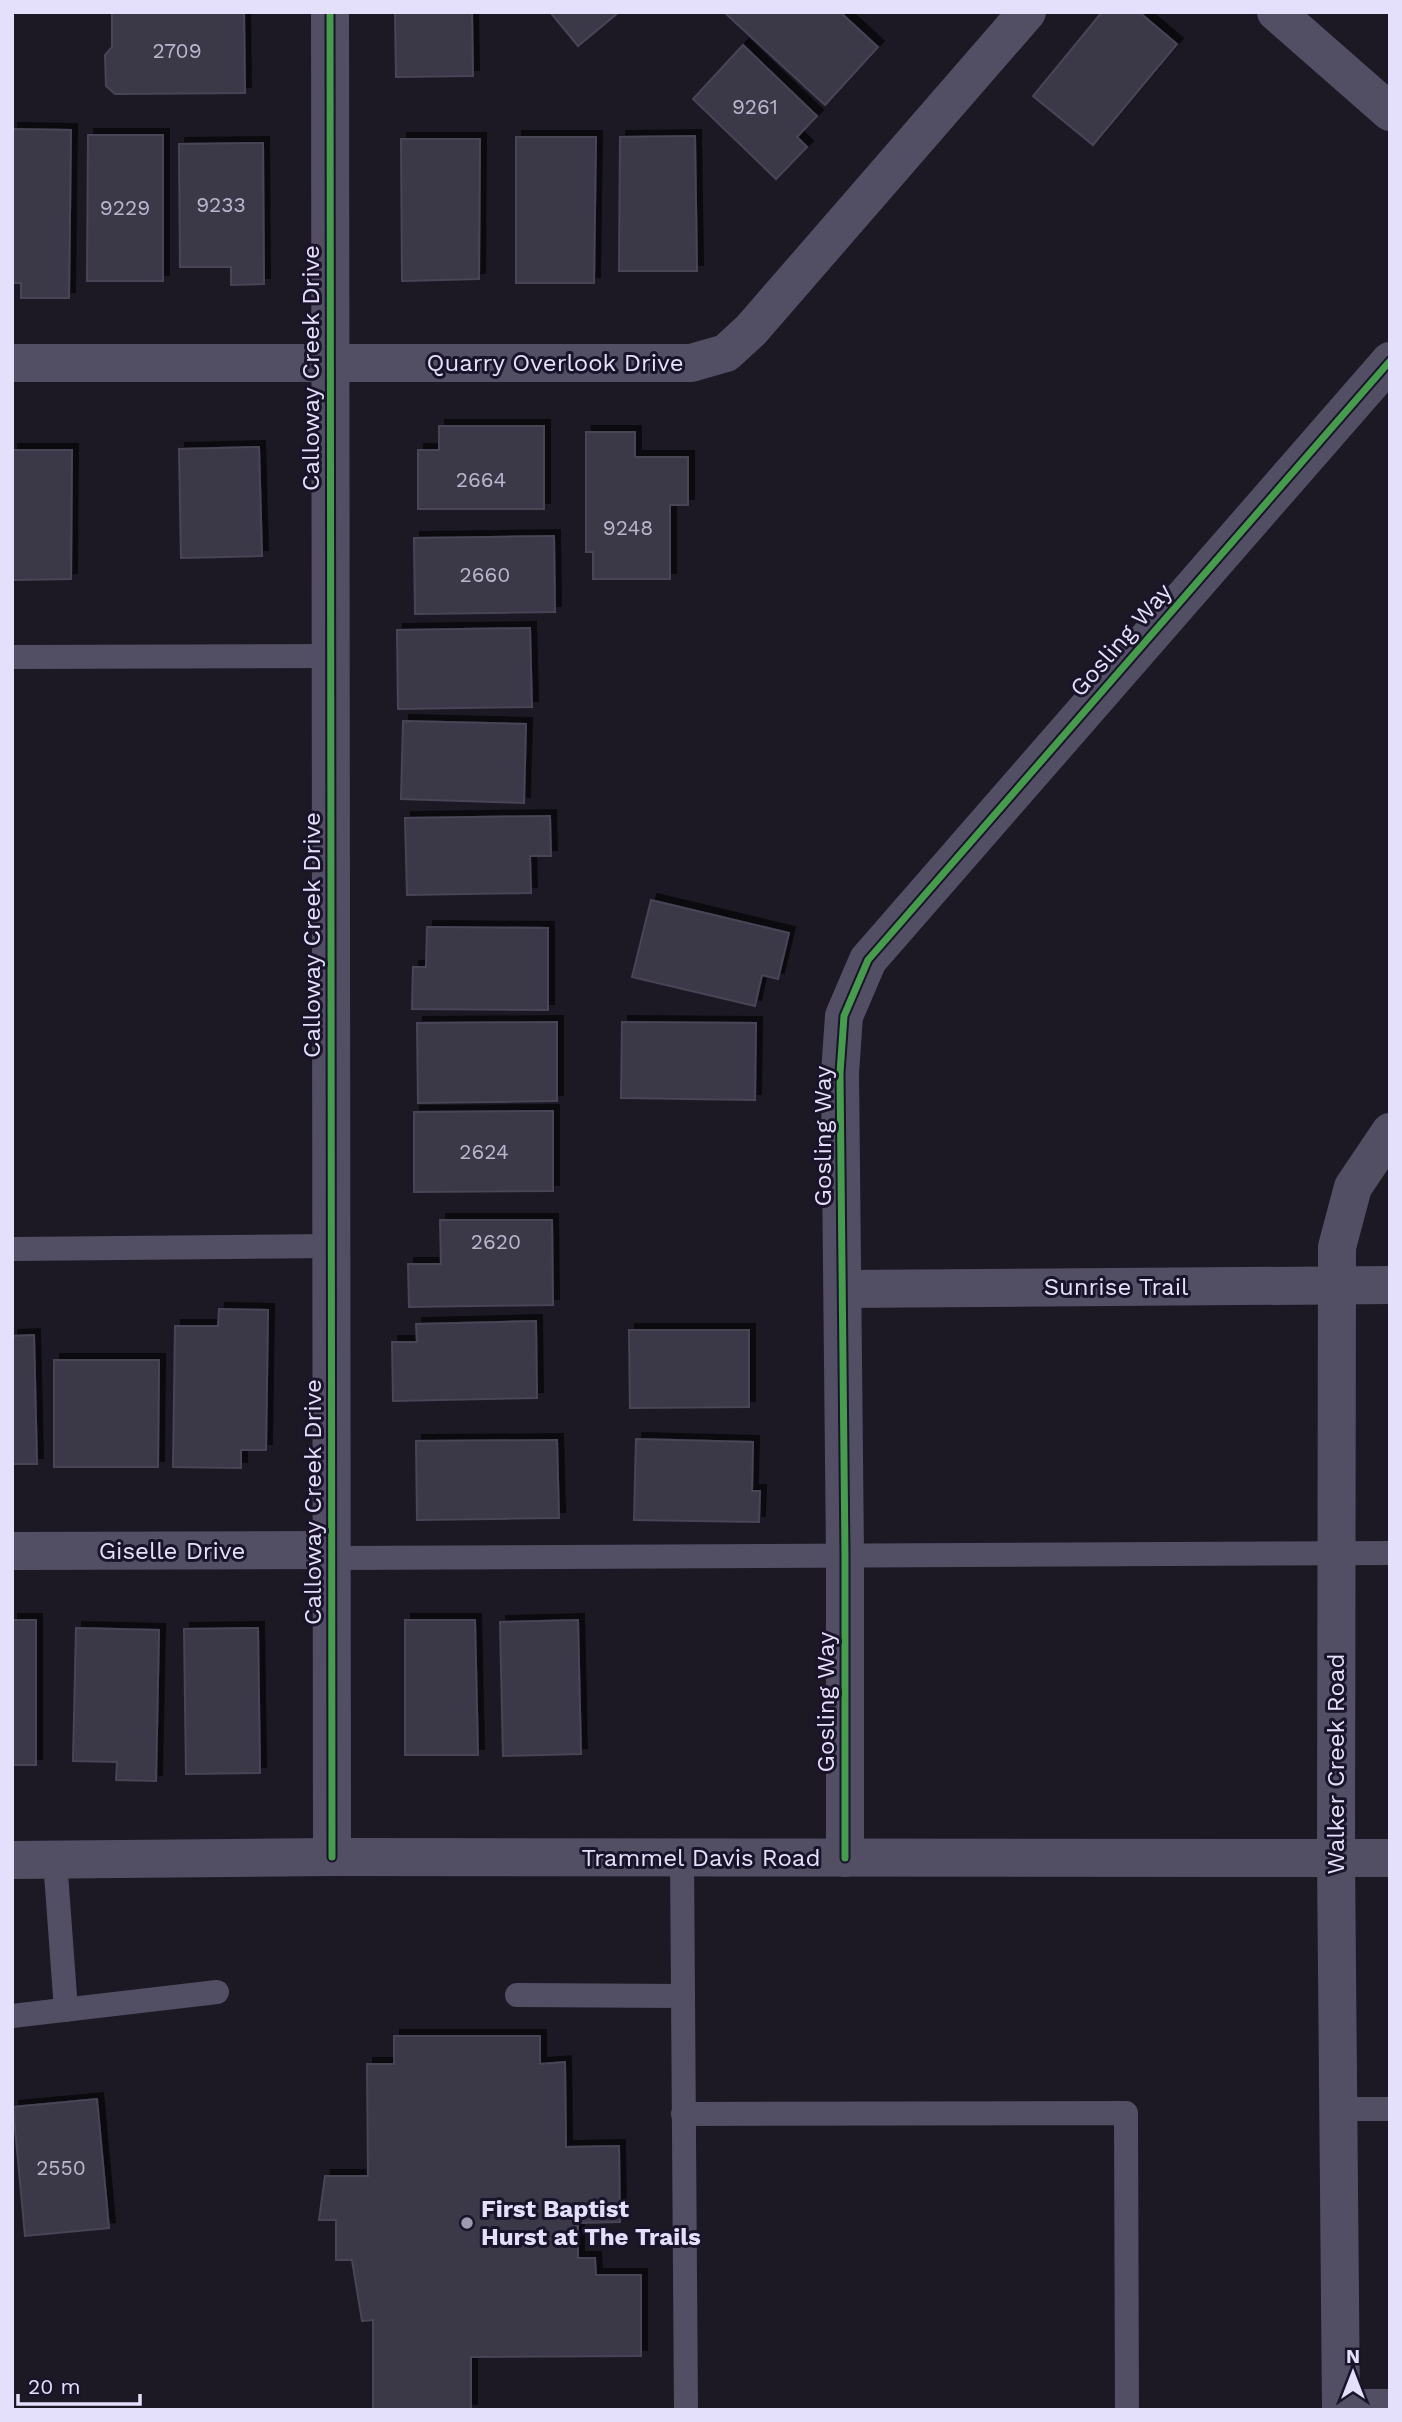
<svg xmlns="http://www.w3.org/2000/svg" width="1402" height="2422" viewBox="0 0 1402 2422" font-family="'Work Sans',sans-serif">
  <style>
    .building { fill: #3b3846; stroke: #494457; stroke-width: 2; filter: url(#shadow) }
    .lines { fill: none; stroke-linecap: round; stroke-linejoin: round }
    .service { stroke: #524f65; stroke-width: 24 }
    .minor { stroke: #524f65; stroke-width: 38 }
    .cycleway-casing { stroke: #19142a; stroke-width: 11 }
    .cycleway { stroke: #469c4c; stroke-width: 7 }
    .poi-dot { fill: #9e9ab1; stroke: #19142a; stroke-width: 2.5 }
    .labels { text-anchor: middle; stroke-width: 6; stroke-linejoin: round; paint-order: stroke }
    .number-label { font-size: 21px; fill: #bab6ce }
    .street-label { font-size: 24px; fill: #e4e0fc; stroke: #19142a }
    .poi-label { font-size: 24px; font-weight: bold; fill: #e4e0fc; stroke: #19142a; text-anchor: start }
  </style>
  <defs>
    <filter id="shadow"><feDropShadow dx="6" dy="-6" stdDeviation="0" flood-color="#0009"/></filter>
  </defs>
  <rect width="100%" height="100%" fill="#1c1925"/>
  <g class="building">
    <path d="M112,12H244L245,93L115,94L106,86L105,55L112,47Z"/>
    <path d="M395,12H472L473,76L396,77Z"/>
    <path d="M550,12H619L578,46Z"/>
    <path d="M724,12H840L878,47L825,105Z"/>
    <path d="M1102,12H1139L1177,44L1093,145L1033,96Z"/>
    <path d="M743,45L817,116L797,137L807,147L776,179L693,99Z"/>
    <path d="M12,129L71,130L69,298H21V283H12Z"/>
    <path d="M88,135H163V281H87Z"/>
    <path d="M695,136L697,271H619L620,137Z"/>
    <path d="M516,137H596L594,283H516Z"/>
    <path d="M401,139H480L479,279L402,281Z"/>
    <path d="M263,143L264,284L231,285V267H180L179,144Z"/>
    <path d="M439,426H544V509H418V450H439Z"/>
    <path d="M586,432H635V457H688V505H670V579H593V552H586Z"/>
    <path d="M259,447L262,556L181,558L179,449Z"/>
    <path d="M12,450H72L71,579L12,580Z"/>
    <path d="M554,536L555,612L415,614L414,538Z"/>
    <path d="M530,628L532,707L398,709L397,630Z"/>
    <path d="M403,721L526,724L524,803L401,799Z"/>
    <path d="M550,816L551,856H530L531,893L407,895L405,818Z"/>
    <path d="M651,900L789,933L778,979L762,975L755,1006L632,977Z"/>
    <path d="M427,927L548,928V1010L412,1009L413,967H426Z"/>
    <path d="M557,1022V1101L418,1103L417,1023Z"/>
    <path d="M622,1022L756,1023L755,1100L621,1098Z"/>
    <path d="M553,1111V1191L414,1192V1112Z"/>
    <path d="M440,1220H552L553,1305L409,1307L408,1264H441Z"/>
    <path d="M219,1309L268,1310L266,1450H241V1468L173,1467L175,1326H218Z"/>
    <path d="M536,1321L537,1398L393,1401L392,1342H417L416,1324Z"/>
    <path d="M629,1330H749V1407L630,1408Z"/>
    <path d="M34,1335L37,1464H12V1336Z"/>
    <path d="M54,1360H159L158,1467H54Z"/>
    <path d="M636,1439L753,1442L752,1491H760L759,1522L634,1520Z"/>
    <path d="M557,1440L559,1518L417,1520L416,1441Z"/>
    <rect x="12" y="1620" width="24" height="145"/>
    <path d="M405,1620H475L478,1755H405Z"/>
    <path d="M578,1620L581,1754L503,1756L500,1622Z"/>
    <path d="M76,1628L159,1630L156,1781L116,1780L117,1762L73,1761Z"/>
    <path d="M258,1628L260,1773L186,1774L184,1629Z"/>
    <path d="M394,2036H540V2064L565,2062L566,2147L619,2146L620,2222L578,2223V2258H595L596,2275H641V2356L471,2357V2410H373V2320L362,2321L352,2260H336V2220H319L325,2176H368L367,2064H394Z"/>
    <path d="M97,2099L109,2228L25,2236L13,2107Z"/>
  </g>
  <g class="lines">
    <g class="service">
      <path d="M12,657L331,656"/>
      <path d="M12,1249L332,1246"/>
      <path d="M332,1558L1390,1553"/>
      <path d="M682,1858L686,2410"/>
      <path d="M55,1860L66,2010"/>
      <path d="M517,1995L683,1996"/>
      <path d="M12,2016L217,1992"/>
      <path d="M1338,2109H1390"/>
      <path d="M683,2114L1126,2113L1127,2410"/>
    </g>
    <g class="minor">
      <path d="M330,12L332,1857"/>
      <path d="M1276,12L1390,112"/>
      <path d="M12,363H691L726,353L751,330L1027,12"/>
      <path d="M843,1289L1390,1285"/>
      <path d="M12,1551L332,1550"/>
      <path d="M845,1858V1555L840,1073L844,1016L868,960L1390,361"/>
      <path d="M12,1860L332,1857L1390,1858"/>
      <path d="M1341,2408H1390"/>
      <path d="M1341,2410L1336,1859L1337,1247L1353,1187L1390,1132"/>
    </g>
    <defs>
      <g id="cycleway">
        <path d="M330,12L332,1857"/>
        <path d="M845,1858V1555L840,1073L844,1016L868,960L1390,361"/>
      </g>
    </defs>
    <use href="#cycleway" class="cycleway-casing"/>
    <use href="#cycleway" class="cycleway"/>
  </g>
  <circle class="poi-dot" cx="467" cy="2223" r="7"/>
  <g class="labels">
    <g class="number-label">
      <text x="177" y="58">2709</text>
      <text x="755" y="114">9261</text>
      <text x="221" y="212">9233</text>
      <text x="125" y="215">9229</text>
      <text x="481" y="487">2664</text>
      <text x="628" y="535">9248</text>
      <text x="485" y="582">2660</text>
      <text x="484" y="1159">2624</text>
      <text x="496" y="1249">2620</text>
      <text x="61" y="2175">2550</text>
    </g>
    <g class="street-label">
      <text x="555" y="371">Quarry Overlook Drive</text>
      <text transform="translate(311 368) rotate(-90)" y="8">Calloway Creek Drive</text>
      <text transform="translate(1121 640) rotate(-49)" y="8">Gosling Way</text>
      <text transform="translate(312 935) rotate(-90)" y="8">Calloway Creek Drive</text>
      <text transform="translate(823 1136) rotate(-90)" y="8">Gosling Way</text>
      <text x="1116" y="1295">Sunrise Trail</text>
      <text transform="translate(313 1502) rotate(-90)" y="8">Calloway Creek Drive</text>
      <text x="172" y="1559">Giselle Drive</text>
      <text transform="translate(826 1702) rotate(-90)" y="8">Gosling Way</text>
      <text transform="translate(1336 1764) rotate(-90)" y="8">Walker Creek Road</text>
      <text x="701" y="1866">Trammel Davis Road</text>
    </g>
    <g class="poi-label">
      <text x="481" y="2217">First Baptist<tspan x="481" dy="28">Hurst at The Trails</tspan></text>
    </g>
  </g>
  <rect width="1402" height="2422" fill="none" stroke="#e4e0fc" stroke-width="28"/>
  <g transform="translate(1353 2373)" stroke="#19142a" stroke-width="5" paint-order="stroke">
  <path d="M0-5L12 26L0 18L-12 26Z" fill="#e4e0fc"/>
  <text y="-10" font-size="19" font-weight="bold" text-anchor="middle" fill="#e4e0fc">N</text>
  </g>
  <path d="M18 2394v10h122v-10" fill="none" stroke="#e4e0fc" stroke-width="3.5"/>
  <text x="28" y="2394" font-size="21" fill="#e4e0fc" stroke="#19142a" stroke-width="5" paint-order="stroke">20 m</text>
</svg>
